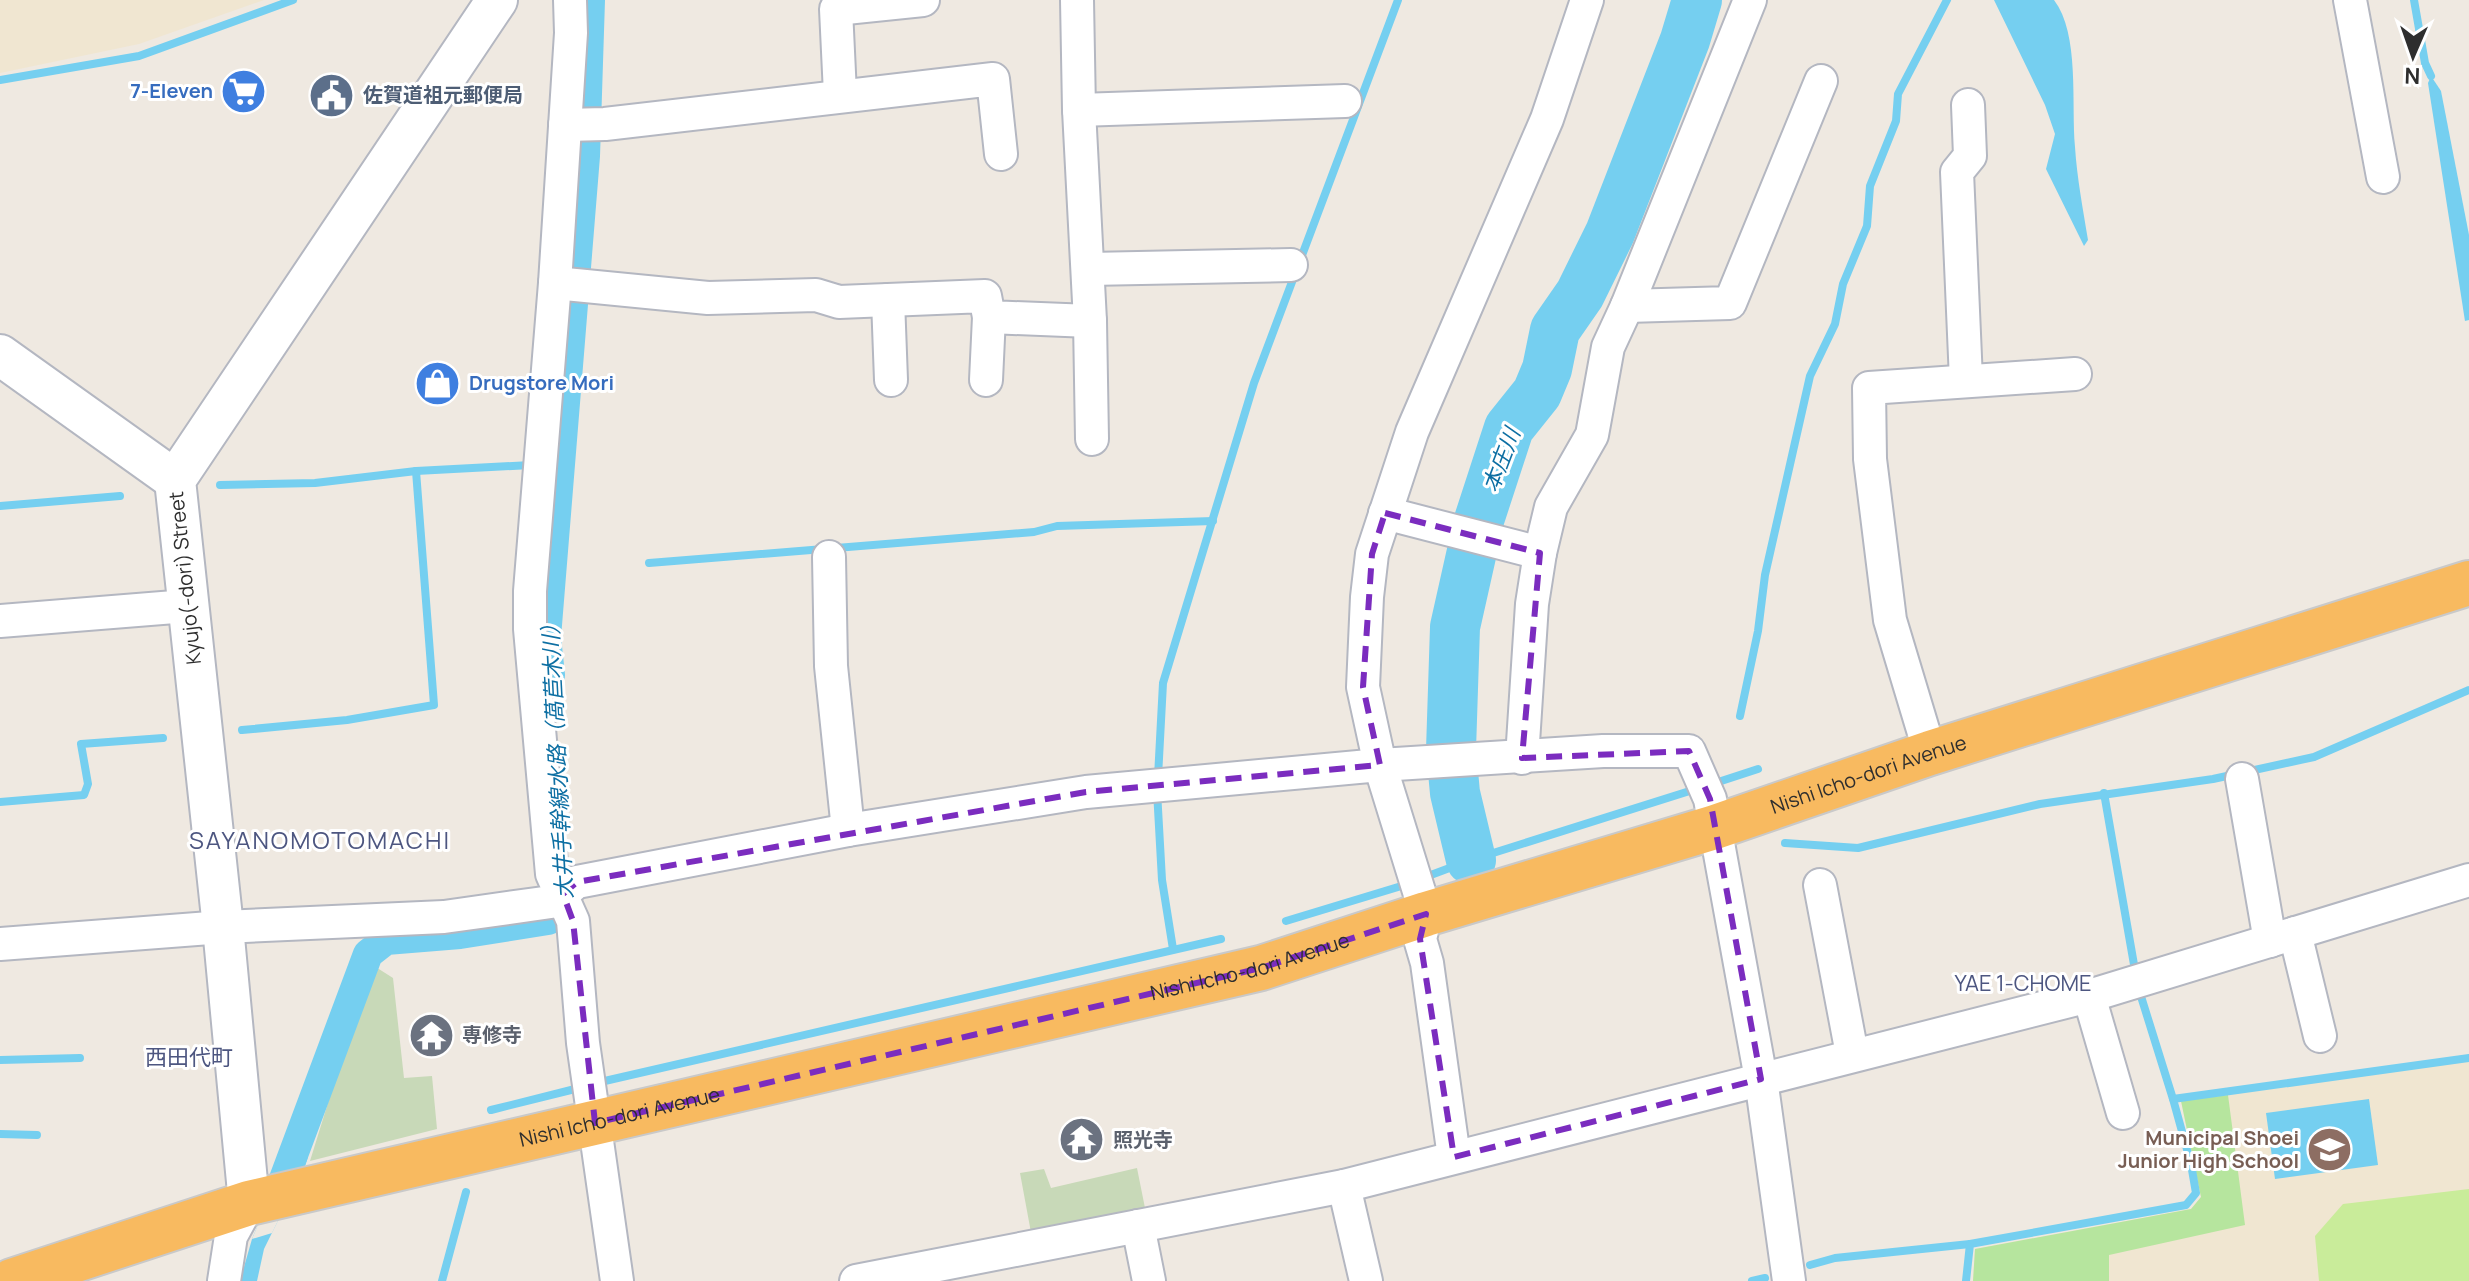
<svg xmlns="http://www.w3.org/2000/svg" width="2469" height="1281" viewBox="0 0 2469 1281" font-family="Manrope,'Noto Sans JP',sans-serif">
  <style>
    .education { fill: #f0e6d1 }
    .green { fill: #b6e59e }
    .cemetery { fill: #c8d9b8 }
    .pitch { fill: #c9ec9a }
    .water { fill: #75cff0 }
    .pier { fill: #efe9e1 }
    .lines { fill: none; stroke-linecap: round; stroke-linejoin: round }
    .stream { stroke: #75cff0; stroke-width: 8 }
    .canal { stroke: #75cff0; stroke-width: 30 }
    .river { stroke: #75cff0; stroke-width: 50 }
    .minor-casing { stroke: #b4b7c1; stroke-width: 36 }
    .tertiary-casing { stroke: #b4b7c1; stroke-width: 44 }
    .trunk-casing { stroke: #c9c9c9; stroke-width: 48 }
    .minor { stroke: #fff; stroke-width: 32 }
    .tertiary { stroke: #fff; stroke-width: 40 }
    .trunk { stroke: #f8ba60; stroke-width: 44 }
    .marked { fill: none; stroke: #7b2cbf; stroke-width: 6; stroke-dasharray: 16 10; stroke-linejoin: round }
    .labels { text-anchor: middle; stroke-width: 6; stroke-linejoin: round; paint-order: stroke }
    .shop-label { font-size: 20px; font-weight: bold; fill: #366cbe; stroke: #fff; text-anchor: end }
    .service-label { font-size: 20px; font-weight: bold; fill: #4e5e75; stroke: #fff; text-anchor: start }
    .street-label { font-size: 20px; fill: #2e2e2e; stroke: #fff }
    .worship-label { font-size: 20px; font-weight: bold; fill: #5b616d; stroke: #fff; text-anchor: start }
    .education-label { font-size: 20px; font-weight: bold; fill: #785e54; stroke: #fff; text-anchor: end }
    .water-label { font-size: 22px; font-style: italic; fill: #0d6fa3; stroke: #fff }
    .neighbourhood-label { font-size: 22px; fill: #4d5680; stroke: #fff }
    .quarter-label { font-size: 24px; letter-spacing: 2px; fill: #4d5680; stroke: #fff }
  </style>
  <rect width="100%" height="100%" fill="#efe9e1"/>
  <g class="education">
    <path d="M0,0H264L139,44L0,73Z"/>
    <path d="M2469,1061V1281H1973L1975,1249L2191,1209L2201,1197L2181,1101Z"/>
  </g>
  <path class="green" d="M2228,1095L2245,1225L2109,1255V1281H1973L1975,1249L2191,1209L2201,1197L2181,1101Z"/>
  <g class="cemetery">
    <path d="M371,964L393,978L404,1078L432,1076L437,1129L310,1161Z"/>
    <path d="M1137,1168L1147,1218L1032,1238L1020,1173L1044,1169L1051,1188Z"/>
  </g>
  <path class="pitch" d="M2469,1189V1281H2319L2315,1236L2343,1204Z"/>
  <g class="water">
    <path d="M1994,0H2054C2080,34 2071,104 2075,147C2077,178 2083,209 2088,240L2084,246L2046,169L2055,134L2045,105Z"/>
    <path d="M2431,76L2441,91L2469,235V320L2465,321L2428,83Z"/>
    <path d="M2369,1099L2378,1165L2275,1179L2266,1113Z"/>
    <path d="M291,1147L308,1157L305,1166L264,1249L257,1281H240L252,1239Z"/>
  </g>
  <path class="pier" d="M288,1153L305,1166L272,1233L252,1239Z"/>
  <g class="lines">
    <g class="stream">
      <path d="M2414,0L2425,63L2431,76"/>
      <path d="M0,80L139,56L293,0"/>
      <path d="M220,485L315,483L416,471L531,465"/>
      <path d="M0,506L120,496"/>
      <path d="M649,563L1034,532L1057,526L1213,521"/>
      <path d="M1740,716L1758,631L1765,575L1810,376L1835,324L1843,284L1867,226L1870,186L1896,121L1898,94L1947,0"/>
      <path d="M242,730L347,720L434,705L416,471"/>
      <path d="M1158,777L1163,683L1254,383L1398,0"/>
      <path d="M1709,785L1758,769"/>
      <path d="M1157,791L1162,880L1173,949"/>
      <path d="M2104,793L2136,976"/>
      <path d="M0,802L84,795L88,784L81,744L163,738"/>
      <path d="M1785,843L1858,848L2040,804L2213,779L2314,757L2469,690"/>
      <path d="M1420,879L1471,860L1696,789"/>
      <path d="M1286,921L1408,884"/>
      <path d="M2139,990L2173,1099"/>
      <path d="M0,1060L80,1058"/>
      <path d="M596,1083L1221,939"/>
      <path d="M491,1110L583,1087"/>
      <path d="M0,1134L37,1135"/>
      <path d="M1810,1265L1835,1258L1970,1244"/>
      <path d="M442,1281L466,1192"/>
      <path d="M1752,1281L1765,1278"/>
      <path d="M1966,1281L1970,1244L2186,1205L2196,1193L2191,1164L2173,1099L2469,1058"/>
    </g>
    <g class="canal">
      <path d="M550,675L546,637L585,156L590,0"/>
      <path d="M281,1187L368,954L386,940L460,934L548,920L564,914V886"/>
    </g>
    <path class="river" d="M1471,860L1455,793L1451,750L1455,627L1479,520L1509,428L1537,393L1547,369L1555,330L1580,294L1610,233L1685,40L1697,0"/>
    <defs>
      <g id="minor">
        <path d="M570,0L571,33L555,283L530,591V629L552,874L573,921L583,1043L617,1281"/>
        <path d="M1587,0L1547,119L1412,432L1372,554L1367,597L1363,687L1380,765L1603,751H1689L1710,799L1761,1079L1789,1281"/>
        <path d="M2350,0L2383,177"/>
        <path d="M840,94L836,9L923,0"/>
        <path d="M1079,110L1345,101"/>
        <path d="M565,125L605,124L993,79L1001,154"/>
        <path d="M1089,269L1291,265"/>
        <path d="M555,283L708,298L816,295L839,302L985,296L989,317L1090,321L1079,110L1077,0"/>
        <path d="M888,300L891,380"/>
        <path d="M1627,306L1730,303L1821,81"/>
        <path d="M1090,321L1092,439"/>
        <path d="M986,380L989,317"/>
        <path d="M1966,380L1957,172L1970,156L1968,105"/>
        <path d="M1385,513L1540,553"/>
        <path d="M829,557L831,666L848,830"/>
        <path d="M0,621L187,606"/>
        <path d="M1930,753L1890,620L1870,459L1869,388L2075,374"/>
        <path d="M1522,758L1532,604L1540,553L1551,507L1592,435L1608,347L1627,306L1750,0"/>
        <path d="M2242,779L2270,941"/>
        <path d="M1820,885L1852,1054"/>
        <path d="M2295,933L2320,1036"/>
        <path d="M0,944L223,927L444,917L551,902L577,882L848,830L1086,792L1380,765L1426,914L1420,939L1427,963L1454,1157"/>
        <path d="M2089,996L2123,1113"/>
        <path d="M1344,1186L1366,1281"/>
        <path d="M1138,1226L1149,1281"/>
        <path d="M224,1281L231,1236L249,1203"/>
        <path d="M856,1281L1344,1186L2089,996L2469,880"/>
      </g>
      <g id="tertiary">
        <path d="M0,355L175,480"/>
        <path d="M249,1203L223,927L175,480L497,0"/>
      </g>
      <g id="trunk">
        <path id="s1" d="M12,1281L249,1203L1261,968L1426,914L1715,827L1930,753L2469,583"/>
      </g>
    </defs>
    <use href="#minor" class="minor-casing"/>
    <use href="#tertiary" class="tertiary-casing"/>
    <use href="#trunk" class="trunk-casing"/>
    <use href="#minor" class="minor"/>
    <use href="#tertiary" class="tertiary"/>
    <use href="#trunk" class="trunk"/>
  </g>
  <path class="marked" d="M1385,513L1540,553L1522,758L1689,751L1710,799L1761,1079L1454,1157L1420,939L1426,914L1261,968L595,1123L573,921L563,894L577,882L1086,792L1380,765L1363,687L1372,554Z"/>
  <defs>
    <symbol id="supermarket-disc" viewBox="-11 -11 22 22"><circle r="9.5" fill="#3f7fe0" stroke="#fff"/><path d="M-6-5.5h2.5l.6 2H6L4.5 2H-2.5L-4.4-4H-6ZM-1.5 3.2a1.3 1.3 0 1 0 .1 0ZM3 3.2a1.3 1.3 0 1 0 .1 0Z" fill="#fff"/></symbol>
    <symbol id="civic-disc" viewBox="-11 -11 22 22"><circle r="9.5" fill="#5c6f8a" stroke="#fff"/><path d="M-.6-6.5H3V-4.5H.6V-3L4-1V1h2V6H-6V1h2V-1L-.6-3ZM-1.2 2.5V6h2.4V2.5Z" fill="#fff"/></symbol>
    <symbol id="shop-disc" viewBox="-11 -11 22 22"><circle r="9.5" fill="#3f7fe0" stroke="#fff"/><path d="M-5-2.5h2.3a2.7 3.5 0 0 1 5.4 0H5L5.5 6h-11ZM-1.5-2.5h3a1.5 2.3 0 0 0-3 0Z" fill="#fff"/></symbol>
    <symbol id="temple-disc" viewBox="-11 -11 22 22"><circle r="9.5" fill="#6b7280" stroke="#fff"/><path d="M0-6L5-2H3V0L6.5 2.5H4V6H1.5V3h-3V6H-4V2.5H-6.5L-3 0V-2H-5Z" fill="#fff"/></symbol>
    <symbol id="school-disc" viewBox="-11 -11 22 22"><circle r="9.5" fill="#8d6e63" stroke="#fff"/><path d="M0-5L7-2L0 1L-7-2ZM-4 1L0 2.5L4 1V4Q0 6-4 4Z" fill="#fff"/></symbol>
  </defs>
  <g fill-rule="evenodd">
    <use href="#supermarket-disc" x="218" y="66" width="51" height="51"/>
    <use href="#civic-disc" x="306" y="70" width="51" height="51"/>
    <use href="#shop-disc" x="412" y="358" width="51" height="51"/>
    <use href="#temple-disc" x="406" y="1010" width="51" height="51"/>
    <use href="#temple-disc" x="1056" y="1114" width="51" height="51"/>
    <use href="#school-disc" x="2304" y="1124" width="51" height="51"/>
  </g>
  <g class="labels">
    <g class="shop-label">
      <text x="213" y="98">7-Eleven</text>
      <text x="469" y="390" text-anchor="start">Drugstore Mori</text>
    </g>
    <g class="service-label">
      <text x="363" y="102">佐賀道祖元郵便局</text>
    </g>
    <g class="street-label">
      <text transform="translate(185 578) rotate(-96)" y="7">Kyujo(-dori) Street</text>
      <text dy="7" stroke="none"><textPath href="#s1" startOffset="1926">Nishi Icho-dori Avenue</textPath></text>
      <text dy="7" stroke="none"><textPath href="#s1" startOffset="1278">Nishi Icho-dori Avenue</textPath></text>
      <text dy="7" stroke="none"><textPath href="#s1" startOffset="630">Nishi Icho-dori Avenue</textPath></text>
    </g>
    <g class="worship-label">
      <text x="462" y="1042">専修寺</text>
      <text x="1113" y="1147">照光寺</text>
    </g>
    <g class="education-label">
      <text x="2299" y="1145">Municipal Shoei<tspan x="2299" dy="23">Junior High School</tspan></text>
    </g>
    <g class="water-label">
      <text transform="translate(1501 460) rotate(-69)" y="8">本庄川</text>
      <text transform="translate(557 756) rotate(-93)" y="8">大井手幹線水路（萵苣木川）</text>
    </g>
    <g class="neighbourhood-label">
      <text x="2023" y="991">YAE 1-CHOME</text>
      <text x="189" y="1065">西田代町</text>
    </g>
    <g class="quarter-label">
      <text x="320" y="849">SAYANOMOTOMACHI</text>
    </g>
  </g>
  <g transform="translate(2413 56) rotate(182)" stroke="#ffffff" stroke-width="6" paint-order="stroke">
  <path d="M0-6L14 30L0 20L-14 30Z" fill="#2e2e2e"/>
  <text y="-12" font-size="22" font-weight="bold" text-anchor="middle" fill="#2e2e2e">N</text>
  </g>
</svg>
